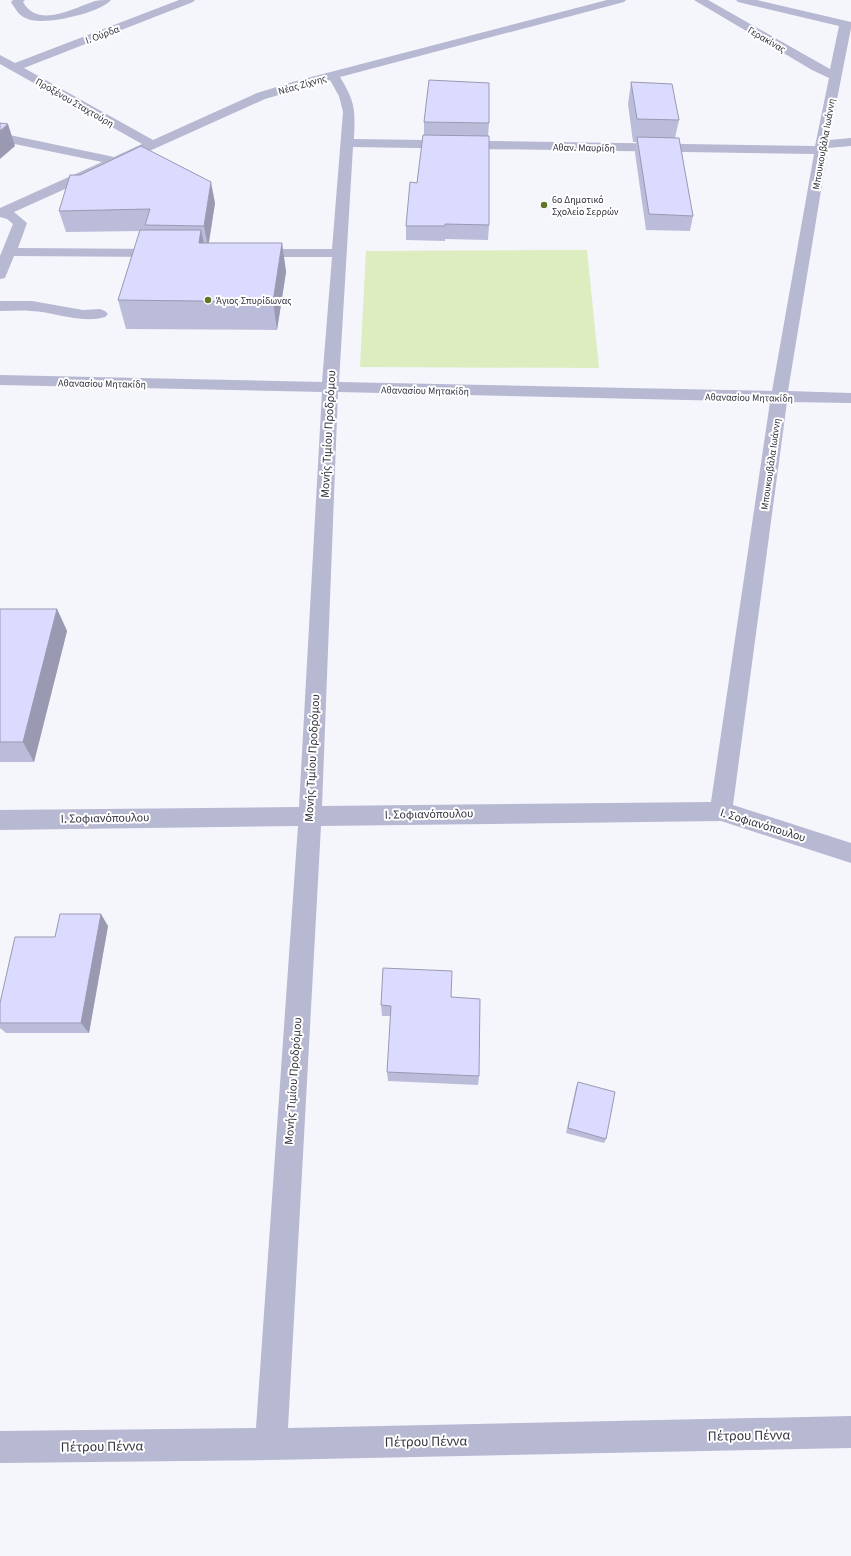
<svg xmlns="http://www.w3.org/2000/svg" width="851" height="1556" viewBox="0 0 851 1556" font-family="'Source Sans 3',sans-serif">
  <style>
    .green { fill: #ddedc0 }
    .lines { fill: none; stroke-linecap: round; stroke-linejoin: round }
    .minor { fill: #b7b8d2; fill-rule: evenodd }
    .wall { fill: #bbbcda }
    .shaded-wall { fill: #9999b2 }
    .building { fill: #dadbfe; stroke: #9999b2 }
    .poi-dot { fill: #607627; stroke: #fff; stroke-width: 1.5 }
    .labels { text-anchor: middle; stroke-width: 4; stroke-linejoin: round; paint-order: stroke }
    .far-street-label { font-size: 10px; fill: #31313e; stroke: #fff }
    .far-poi-label { font-size: 10px; fill: #31313e; stroke: #fff; text-anchor: start }
    .street-label { font-size: 12px; fill: #31313e; stroke: #fff }
    .near-street-label { font-size: 14px; fill: #31313e; stroke: #fff }
  </style>
  <rect width="100%" height="100%" fill="#f5f5fc"/>
  <path class="green" d="M587,250L599,368L360,367L366,251Z"/>
  <g class="lines">
    <g class="minor">
      <path d="M13,0H25L23,2C38,29 74,8 95,1C99,0 106,0 111,0C100,13 44,26 28,19C19,16 16,10 11,2Z"/>
      <path d="M179,0H195L193,2L24,68L153,140L257,93L296,81L607,0H626L624,2L340,77C356,104 355,109 354,139L815,146L829,78L812,70L694,0H708L830,69L839,26L738,2L736,0H757L851,22V28L829,140L851,138V146L828,148L788,391L851,393V403L787,402L733,805L851,843V863L721,821L321,826L288,1428L851,1416V1448L271,1460L0,1463V1431L256,1428L298,826L0,830V810L299,807L322,392L0,385V375L322,382L332,257H253L248,256L246,253L248,250L253,249H332L343,112L339,96L330,80L265,99L14,212L27,223L18,248L162,249L167,250L169,253L167,256L162,257L14,256L5,278L0,279V256L13,224L7,219L0,217V208L102,162L0,141V133L114,157L142,144L0,64V55L15,63ZM353,147L814,154L772,391L339,382ZM338,392L770,402L711,802L322,806Z"/>
      <path d="M0,301H32L83,310L100,309L105,311L108,314L105,317C80,324 56,312 31,311C21,310 10,311 0,311Z"/>
    </g>
  </g>
  <g class="wall">
    <path d="M631,82L679,120L675,138L693,216L690,231L646,230L635,153L636,142H633L628,104Z"/>
    <path d="M424,122L489,123L488,136L489,225L488,240L445,239V241L406,240V226L417,183L424,135Z"/>
    <path d="M215,203L209,243H282L286,272L277,330L126,329L118,300L140,231L66,232L59,211Z"/>
    <path d="M0,609H57L67,631L34,762H0Z"/>
    <path d="M108,926L89,1033H6L0,1028V1003L55,937Z"/>
    <path d="M451,997L479,1076L478,1085L388,1081L387,1072L391,1016H382L381,1005Z"/>
    <path d="M578,1082L606,1139L604,1143L566,1133L576,1087Z"/>
  </g>
  <g class="shaded-wall">
    <path d="M8,124L15,146L0,159V131Z"/>
    <path d="M211,182L215,203L208,247L204,226Z"/>
    <path d="M201,230L207,258L199,243Z"/>
    <path d="M282,243L286,272L277,330L273,302Z"/>
    <path d="M57,609L67,631L34,762L23,742Z"/>
    <path d="M101,914L108,926L89,1033L81,1023Z"/>
  </g>
  <g class="building">
    <path d="M429,80L489,83V123L424,122Z"/>
    <path d="M631,82L672,84L679,120L637,119Z"/>
    <path d="M0,123L8,124L0,131Z"/>
    <path d="M423,135L489,136V225L445,224V226H406L410,182L417,183Z"/>
    <path d="M637,137L679,138L693,216L649,214Z"/>
    <path d="M141,146L211,182L204,226L145,225L150,209L59,211L70,175H80Z"/>
    <path d="M140,230H201L199,243H282L273,302L118,300Z"/>
    <path d="M0,609H57L23,742H0Z"/>
    <path d="M60,914H101L81,1023H0V1003L15,937H55Z"/>
    <path d="M383,968L452,971L451,997L480,999L479,1076L387,1072L391,1006L381,1005Z"/>
    <path d="M578,1082L615,1092L606,1139L568,1128Z"/>
  </g>
  <g class="poi-dot">
    <circle cx="544" cy="205" r="4"/>
    <circle cx="208" cy="300" r="4"/>
  </g>
  <g class="labels">
    <g class="far-street-label">
      <text transform="translate(102 34) rotate(-21)" y="4">Ι. Ούρδα</text>
      <text transform="translate(767 39) rotate(30)" y="4">Γερακίνας</text>
      <text transform="translate(302 84) rotate(-16)" y="4">Νέας Ζίχνης</text>
      <text transform="translate(75 102) rotate(30)" y="4">Προξένου Σταχτούρη</text>
      <text transform="translate(823 144) rotate(-80)" y="4">Μπουκουβάλα Ιωάννη</text>
      <text transform="translate(584 147) rotate(1)" y="4">Αθαν. Μαυρίδη</text>
      <text transform="translate(102 383) rotate(1)" y="4">Αθανασίου Μητακίδη</text>
      <text transform="translate(425 390) rotate(1)" y="4">Αθανασίου Μητακίδη</text>
      <text transform="translate(749 397) rotate(1)" y="4">Αθανασίου Μητακίδη</text>
      <text transform="translate(770 464) rotate(-82)" y="4">Μπουκουβάλα Ιωάννη</text>
    </g>
    <g class="far-poi-label">
      <text x="552" y="203">6ο Δημοτικό<tspan x="552" dy="12">Σχολείο Σερρών</tspan></text>
      <text x="216" y="304">Άγιος Σπυρίδωνας</text>
    </g>
    <g class="street-label">
      <text transform="translate(328 434) rotate(-87)" y="4">Μονής Τιμίου Προδρόμου</text>
      <text transform="translate(312 758) rotate(-87)" y="4">Μονής Τιμίου Προδρόμου</text>
      <text transform="translate(429 814) rotate(-1)" y="4">Ι. Σοφιανόπουλου</text>
      <text transform="translate(105 818) rotate(-1)" y="4">Ι. Σοφιανόπουλου</text>
      <text transform="translate(763 825) rotate(17)" y="4">Ι. Σοφιανόπουλου</text>
      <text transform="translate(293 1081) rotate(-86)" y="4">Μονής Τιμίου Προδρόμου</text>
    </g>
    <g class="near-street-label">
      <text transform="translate(749 1435) rotate(-1)" y="5">Πέτρου Πέννα</text>
      <text transform="translate(426 1441) rotate(-1)" y="5">Πέτρου Πέννα</text>
      <text transform="translate(102 1446) rotate(-1)" y="5">Πέτρου Πέννα</text>
    </g>
  </g>
</svg>
